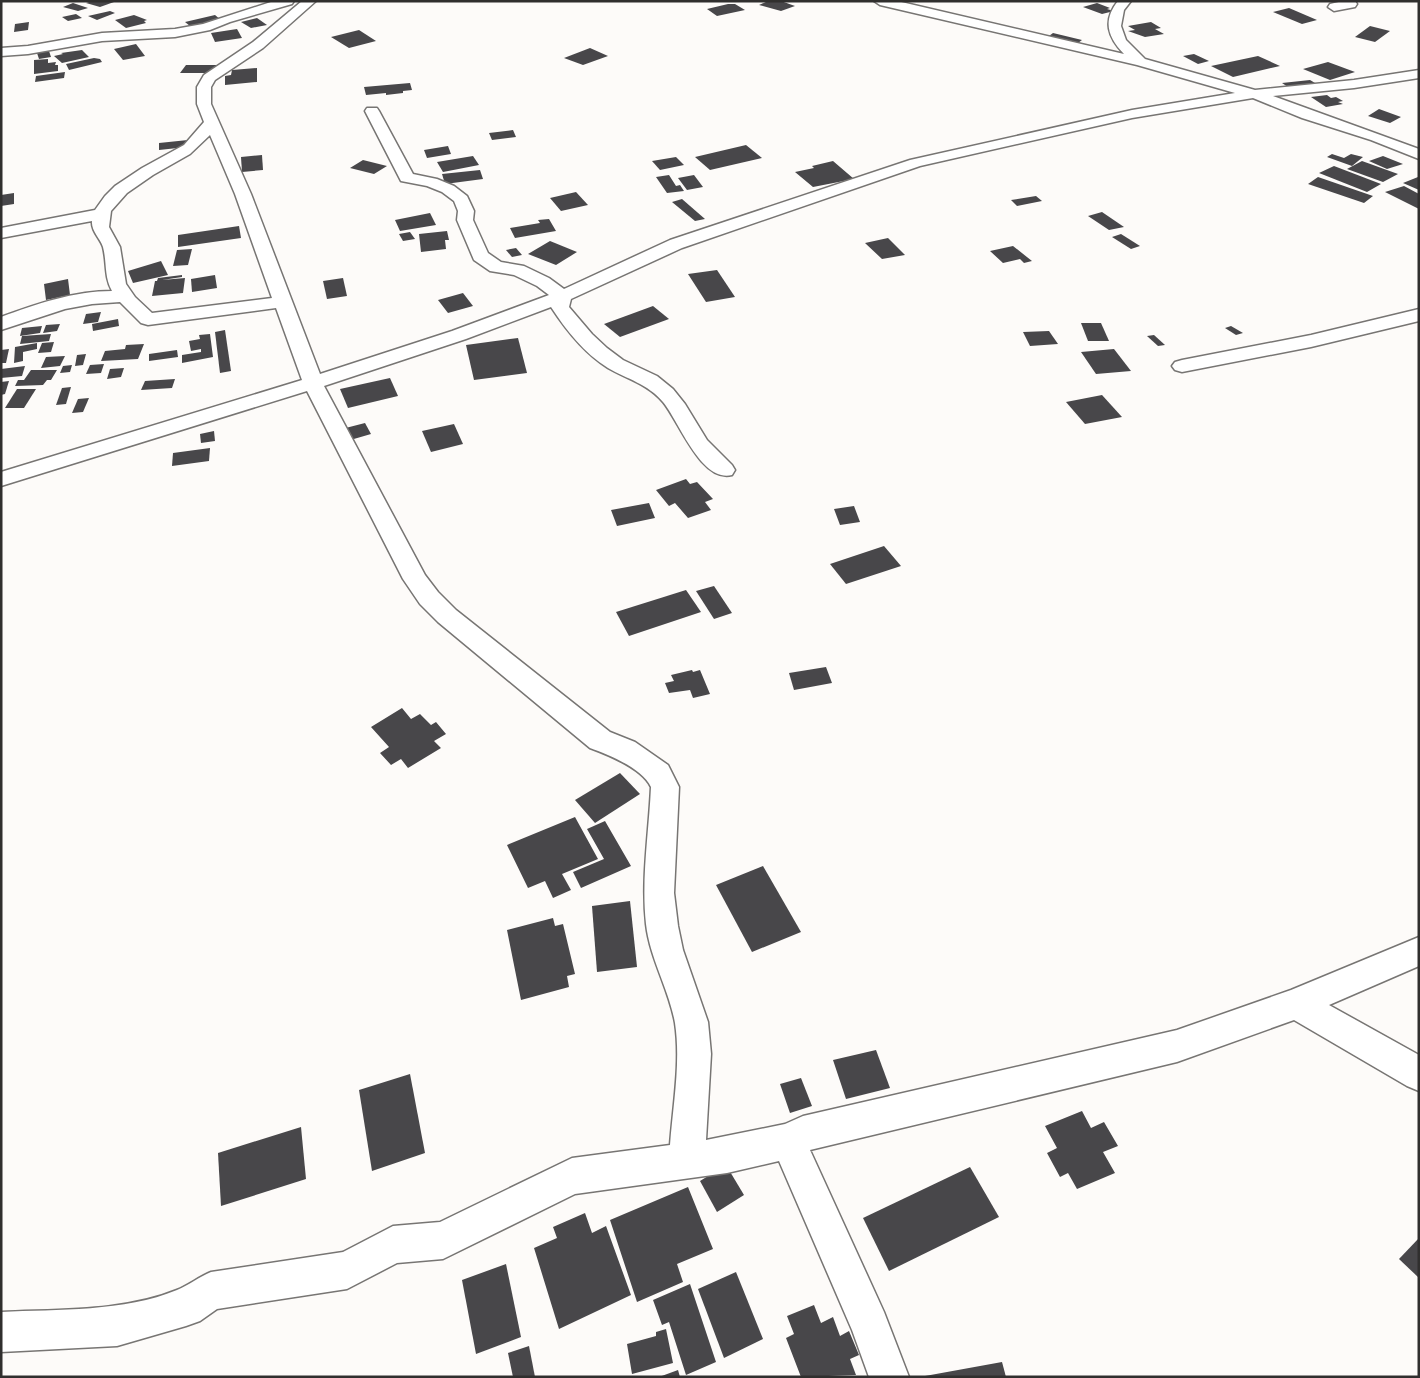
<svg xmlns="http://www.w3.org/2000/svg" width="1420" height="1378" viewBox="0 0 1420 1378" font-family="Manrope,sans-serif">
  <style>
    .building { fill: #48474a }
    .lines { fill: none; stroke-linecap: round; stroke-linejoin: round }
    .street-casing { stroke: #777573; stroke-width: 3 }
    .street { fill: #fff; fill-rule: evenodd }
  </style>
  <rect width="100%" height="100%" fill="#fdfbf9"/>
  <g class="building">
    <path d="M92,1H110L114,2L100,7L86,3Z"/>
    <path d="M768,1H781L795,6L781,11L759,5Z"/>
    <path d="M73,3L88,8L78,11L63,7Z"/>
    <path d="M1097,3L1110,8L1107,9L1114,11L1102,14L1083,7Z"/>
    <path d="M728,4H735L745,10L717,16L707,9Z"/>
    <path d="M1289,8L1317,20L1302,24L1273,12Z"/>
    <path d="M110,11L115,13L97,20L88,16Z"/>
    <path d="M76,14L82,18L68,21L62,17Z"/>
    <path d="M134,15L147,20L144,21L146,23L126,28L115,20Z"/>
    <path d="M215,15L221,20L190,26L185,22Z"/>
    <path d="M257,18L267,25L251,28L241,22Z"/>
    <path d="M29,22L28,30L14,32L15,24Z"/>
    <path d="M1151,22L1161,28L1155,29L1164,34L1145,37L1128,31L1135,30L1128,26Z"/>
    <path d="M1370,26L1390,31L1375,42L1355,37Z"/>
    <path d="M237,29L242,38L215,42L211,33Z"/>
    <path d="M359,30L376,41L349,48L331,37Z"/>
    <path d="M1053,33L1082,40L1074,46L1045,39Z"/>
    <path d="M136,44L145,56L123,60L114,49Z"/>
    <path d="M590,48L608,56L583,65L564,58Z"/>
    <path d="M82,50L89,57L62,63L54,56L63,54L61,53Z"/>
    <path d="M49,51L51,57L39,59L37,53Z"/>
    <path d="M1194,54L1209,61L1198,64L1183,56Z"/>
    <path d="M1258,56L1280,66L1233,77L1211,66Z"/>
    <path d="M94,58L100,59L102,62L69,70L66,64Z"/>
    <path d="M48,59V63L56,62L55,65H58V71L34,74V60Z"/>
    <path d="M1328,62L1355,72L1330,80L1303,69Z"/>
    <path d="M186,65H219L213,73H180Z"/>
    <path d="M257,68V82L225,85V76L231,75L232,70Z"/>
    <path d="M65,72L64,78L35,82L36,76Z"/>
    <path d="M1310,80L1320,86L1291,89L1282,83Z"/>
    <path d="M410,83L412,90L403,91V93L386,95V93L366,95L364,87Z"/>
    <path d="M1327,95L1331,98L1336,97L1343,101L1338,102L1343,104L1326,107L1311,97Z"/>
    <path d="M1379,109L1401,117L1390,123L1368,116Z"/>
    <path d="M513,130L516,137L492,140L489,133Z"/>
    <path d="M188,140L187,147L159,150V143Z"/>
    <path d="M746,145L762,158L710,170L695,157Z"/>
    <path d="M448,146L451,154L427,158L424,150Z"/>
    <path d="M1332,154L1344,158L1351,154L1363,157L1352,166L1327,157Z"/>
    <path d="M262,155L263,170L242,172L241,157Z"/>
    <path d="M473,156L479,165L443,172L437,162Z"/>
    <path d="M1383,156L1403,164L1387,169L1369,161Z"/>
    <path d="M676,157L684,165L660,170L652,161Z"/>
    <path d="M363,160L387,166L374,174L350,168Z"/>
    <path d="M833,161L854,179L813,187L795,172L814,168L812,166Z"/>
    <path d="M1362,161L1398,174L1383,182L1347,169Z"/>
    <path d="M1334,166L1381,184L1367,192L1319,173Z"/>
    <path d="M480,170L483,179L445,184L442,174Z"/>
    <path d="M669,175L676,186L680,185L684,191L667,193L656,177Z"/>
    <path d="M694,175L703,187L687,190L678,178Z"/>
    <path d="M1318,177L1373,196L1364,203L1308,184Z"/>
    <path d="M1418,177L1419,190L1403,183Z"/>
    <path d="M1404,186L1419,194V209L1385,192Z"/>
    <path d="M576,192L588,205L561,211L550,198Z"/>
    <path d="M14,193V204L1,206V195Z"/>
    <path d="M1036,196L1042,201L1017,206L1011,200Z"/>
    <path d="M682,199L705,219L695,221L672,202Z"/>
    <path d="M1102,212L1124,227L1109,230L1088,216Z"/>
    <path d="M430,213L436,225L400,231L395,220Z"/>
    <path d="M549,219L556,231L515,238L510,228L540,223L538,220Z"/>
    <path d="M239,226L241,238L178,247V235Z"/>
    <path d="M447,231L449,240H445L446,249L421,252L419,234Z"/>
    <path d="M410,232L415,239L403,241L399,234Z"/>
    <path d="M1121,234L1140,246L1131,249L1112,237Z"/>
    <path d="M888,238L905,255L882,259L865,243Z"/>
    <path d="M550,241L577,252L556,265L528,254Z"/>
    <path d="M1013,246L1032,261L1024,263L1020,259L1003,263L990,251Z"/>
    <path d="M516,248L522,255L512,257L506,250Z"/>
    <path d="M192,249L188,265L173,266L177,250Z"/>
    <path d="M161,261L168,275L133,283L128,271Z"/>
    <path d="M717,270L735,297L706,302L688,274Z"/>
    <path d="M182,275V277L162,280L185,278L183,293L152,296L155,281H157L158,278Z"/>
    <path d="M215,275L217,288L192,292L191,279Z"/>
    <path d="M343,278L347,296L327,299L323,281Z"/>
    <path d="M68,279L70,295L46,300L44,284Z"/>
    <path d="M463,293L473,306L448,313L438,300Z"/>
    <path d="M653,306L669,319L620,337L604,324Z"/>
    <path d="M101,312L98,322L83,324L86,314Z"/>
    <path d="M118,319L119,326L93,331L92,324Z"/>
    <path d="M1081,323H1101L1109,341H1088Z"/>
    <path d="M60,324L57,331L43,333L46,325Z"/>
    <path d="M42,326L40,333L20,336L22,328Z"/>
    <path d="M1231,326L1243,333L1236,335L1225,328Z"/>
    <path d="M225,330L231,371L220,373L215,332Z"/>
    <path d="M1049,331L1058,344L1030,346L1023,332Z"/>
    <path d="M51,334L49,341L20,344L22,336Z"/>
    <path d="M210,334L213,357L182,363V355L201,352V349L191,351L189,341L200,339L199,335Z"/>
    <path d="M1154,335L1165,345L1158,346L1147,336Z"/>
    <path d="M518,338L527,373L474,380L466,345Z"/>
    <path d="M54,342L51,352L38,353L42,343Z"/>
    <path d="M37,343V349L23,352V361L14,363L15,347Z"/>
    <path d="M144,344L138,359L101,361L105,351L125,349L126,345Z"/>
    <path d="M9,349L6,363H1V350Z"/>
    <path d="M1114,349L1131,371L1096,374L1081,352Z"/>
    <path d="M177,350L178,357L149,361V354Z"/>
    <path d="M86,354L83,365L75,366L77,355Z"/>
    <path d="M65,356L60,366L41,368L46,357Z"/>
    <path d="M104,364L101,373L86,374L90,365Z"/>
    <path d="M72,365L70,372L60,373L63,366Z"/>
    <path d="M25,366L22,376L1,378V369Z"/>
    <path d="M124,368L121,377L107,379L110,369Z"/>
    <path d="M31,370H57L51,380H47L43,385L15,386L18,380H24Z"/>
    <path d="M390,378L398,396L348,408L340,389Z"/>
    <path d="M175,379L172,388L141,390L145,381Z"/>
    <path d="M9,381L5,394L1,395V382Z"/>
    <path d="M71,387L66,404L56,405L62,388Z"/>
    <path d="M17,389H36L24,408H5Z"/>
    <path d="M1102,395L1122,417L1085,424L1066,402Z"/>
    <path d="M89,398L83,412L72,413L78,399Z"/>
    <path d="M365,423L371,434L340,443L334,431Z"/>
    <path d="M454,424L463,444L431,452L422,431Z"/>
    <path d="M214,431L215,441L201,443L200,434Z"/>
    <path d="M210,448L209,461L172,466L173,453Z"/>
    <path d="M686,479L690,484L697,482L713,499L705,502L711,510L688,518L675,503L669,506L656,490Z"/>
    <path d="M649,503L655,518L617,526L611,510Z"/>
    <path d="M854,506L860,522L840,525L834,509Z"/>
    <path d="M884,546L901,566L846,584L830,564Z"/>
    <path d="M714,586L732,613L714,619L696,591Z"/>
    <path d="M686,590L701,612L629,636L616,612Z"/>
    <path d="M826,667L832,683L794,690L789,673Z"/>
    <path d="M692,670L693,672L700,670L710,694L693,698L690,690L669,693L665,683L674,681L671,675Z"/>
    <path d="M402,708L411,719L420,714L431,725L436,722L446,734L434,741L441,748L408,768L401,759L391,765L380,753L389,747L371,727Z"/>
    <path d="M620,773L640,794L595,823L575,800Z"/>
    <path d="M575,817L598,859L562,874L571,890L553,898L545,881L528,888L507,845Z"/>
    <path d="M605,821L631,866L581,888L573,872L604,859L587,829Z"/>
    <path d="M763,866L801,932L752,952L716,885Z"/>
    <path d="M630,901L637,967L597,972L592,906Z"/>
    <path d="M553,918L555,926L563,924L575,974L567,976L569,987L521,1000L507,930Z"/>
    <path d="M876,1050L890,1088L846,1099L833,1060Z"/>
    <path d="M410,1074L425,1153L372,1171L359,1090Z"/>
    <path d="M801,1078L812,1106L790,1113L780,1084Z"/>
    <path d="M1082,1111L1091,1128L1104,1122L1118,1146L1103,1152L1115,1173L1077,1189L1068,1173L1060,1177L1047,1153L1057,1148L1045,1126Z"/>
    <path d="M301,1127L306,1179L221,1206L218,1153Z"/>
    <path d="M726,1165L744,1195L717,1212L700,1181Z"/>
    <path d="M970,1167L999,1217L889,1271L863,1218Z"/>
    <path d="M688,1187L713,1249L677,1264L683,1282L637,1302L610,1220Z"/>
    <path d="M585,1213L592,1233L606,1226L631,1295L559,1329L534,1248L557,1238L553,1227Z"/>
    <path d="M1419,1238V1278L1399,1259Z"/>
    <path d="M506,1264L521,1337L476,1354L462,1280Z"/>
    <path d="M736,1272L763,1339L724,1358L698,1289Z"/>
    <path d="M690,1284L716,1362L686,1375L669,1322L662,1325L653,1300Z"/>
    <path d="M814,1305L821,1323L833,1317L840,1336L849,1331L859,1355L850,1359L856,1375L801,1377L786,1338L794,1334L787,1316Z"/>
    <path d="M666,1329L673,1363L632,1374L627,1344L656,1336V1332Z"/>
    <path d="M529,1346L535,1377H513L508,1353Z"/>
    <path d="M1002,1362L1006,1377H926L925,1376Z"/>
    <path d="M678,1370L680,1377H659Z"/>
  </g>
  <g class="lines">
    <defs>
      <g id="street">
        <path d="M274,1H294L292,4L230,22L210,30L175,37L102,41L28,54L1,56V48L28,46L102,33L175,29L203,24Z"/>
        <path d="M302,1H316L263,48L215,80L211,87V104L251,194L320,374L452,331L549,295L537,286L514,275L490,271L474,260L457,220L458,211L454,201L442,192L427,186L401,181L365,111L367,108H377L379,111L413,174L437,179L454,186L467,196L474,211L473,220L488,253L501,262L524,266L549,278L564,289L670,240L910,160L1132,110L1235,93L1137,65L880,5L874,1H897L1124,54C1108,37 1102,21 1118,1H1131L1124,10L1121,26L1126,40L1145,59L1255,90L1354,80L1419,70V78L1354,88L1273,96L1419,149V159L1371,140L1302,118L1253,98L1132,118L920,166L682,248L571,299L569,307L592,334L607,348L623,360L657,376L673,389L685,404L707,440L732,465L735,470L732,475C701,483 679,421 663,402C648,384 627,379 608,368C584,353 566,330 551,307L466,339L324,386L425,575L438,592L456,610L610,732L635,742L668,765L679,787L674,893L678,926L683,950L708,1022L711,1054L706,1140L785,1124L803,1116L1177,1030L1291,990L1419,937V966L1329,1005L1419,1055V1091L1407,1086L1294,1020L1177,1062L810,1150L884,1312L909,1377H869L852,1330L779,1161L727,1173L575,1194L443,1259L397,1263L347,1289L217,1309L200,1321L186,1326L117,1346L1,1352V1312C58,1309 124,1312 177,1290C189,1285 199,1277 211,1272L343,1252L393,1226L440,1222L572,1158L670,1145C673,1105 681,1062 675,1023C669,989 650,959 646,924C641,879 649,832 651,787C642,768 609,755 590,748L438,622L420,604L403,579L307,391L1,486V472L302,380L276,308L148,325L141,323L120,302L92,304L65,309L1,330V317C36,304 74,291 112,291C104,277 107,262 103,247C100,238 91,231 92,221L1,238V228L95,210L105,196L115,186L142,168L184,145L204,122L197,104V87L204,75L253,42ZM210,135L235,194L272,298L152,313L135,297L126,284L120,247L109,227L111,211L127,193L153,175L190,154Z"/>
        <path d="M1343,1H1355L1357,4L1355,7L1334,11L1328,7L1330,4Z"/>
        <path d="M1419,309V321L1311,347L1182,372L1175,370L1172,366L1175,362L1182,360L1311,335Z"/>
      </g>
    </defs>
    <use href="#street" class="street-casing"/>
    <use href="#street" class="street"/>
  </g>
  <rect width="1420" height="1378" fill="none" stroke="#302f2e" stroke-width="5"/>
</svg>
